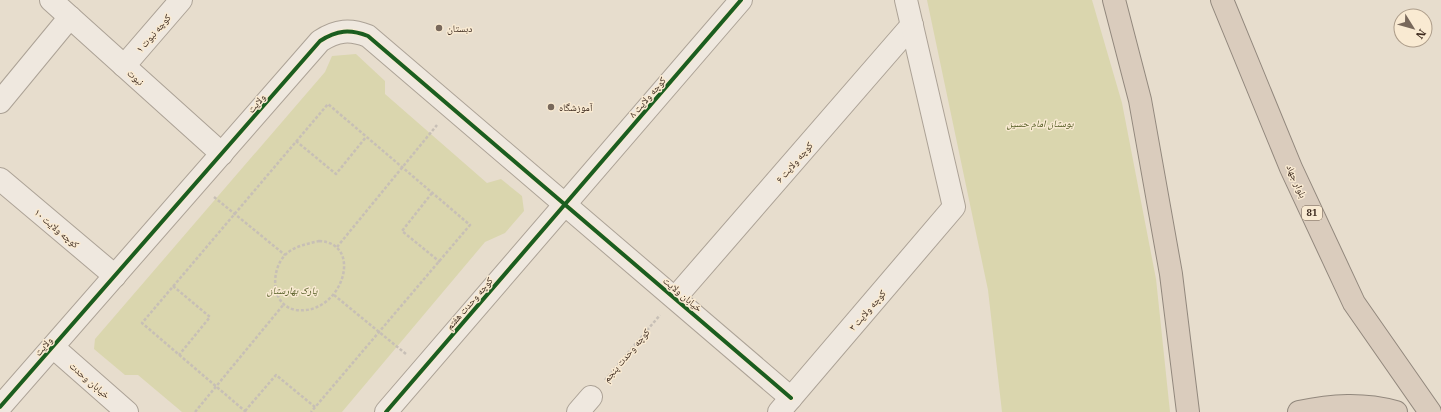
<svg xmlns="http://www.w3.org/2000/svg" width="1441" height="412" viewBox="0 0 1441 412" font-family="'IBM Plex Serif','Noto Naskh Arabic',serif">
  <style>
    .green { fill: #dad6ae }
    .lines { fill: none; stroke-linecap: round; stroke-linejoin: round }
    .minor-casing { stroke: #aca296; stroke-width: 24 }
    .highway-casing { stroke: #92887d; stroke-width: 24 }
    .path { stroke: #c7bfb6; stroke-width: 2.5; stroke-dasharray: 3 2; stroke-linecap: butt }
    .minor { stroke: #efe8df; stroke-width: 22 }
    .highway { stroke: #daccbd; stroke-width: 22 }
    .cycleway-casing { stroke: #f9ead2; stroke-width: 6 }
    .cycleway { stroke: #1b5e20; stroke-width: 4 }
    .poi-dot { fill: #78685b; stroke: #f9ead2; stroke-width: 1.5 }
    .labels { text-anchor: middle; stroke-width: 3; stroke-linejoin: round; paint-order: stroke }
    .shield { fill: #f9ead2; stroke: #756353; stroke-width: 1 }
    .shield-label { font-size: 9px; font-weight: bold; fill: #3c291d }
    .poi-label { font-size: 10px; fill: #3c291d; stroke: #f9ead2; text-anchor: start }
    .street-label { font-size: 10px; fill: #3c291d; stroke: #f9ead2 }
    .park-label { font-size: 10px; font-style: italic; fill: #515a21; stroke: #f9ead2 }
  </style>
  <rect width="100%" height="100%" fill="#e7ddcd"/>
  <g class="green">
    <path d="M927,0H1092L1122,103L1156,279L1170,412H1002L988,290Z"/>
    <path d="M356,54L385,81V94L487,183L501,179L522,196L524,211L505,233L485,242L342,412H182L138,375H125L94,349L95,339L325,72L332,56Z"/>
  </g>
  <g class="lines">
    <defs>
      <g id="minor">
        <path d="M51,0L222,154"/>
        <path d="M124,66L181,0"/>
        <path d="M0,102L70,17"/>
        <path d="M0,179L115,276"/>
        <path d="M675,298L912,25"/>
        <path d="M53,347L127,412"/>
        <path d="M0,407L320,41C337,30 350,29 368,36L791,398"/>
        <path d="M386,412L741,0"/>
        <path d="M578,412L591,397"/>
        <path d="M779,412L954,207L906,0"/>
      </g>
      <g id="highway">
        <path d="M1114,0L1140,100L1171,274L1188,412"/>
        <path d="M1222,0L1291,168L1354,303L1430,412"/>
        <path d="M1299,412C1332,405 1363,403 1396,412"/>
      </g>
    </defs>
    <use href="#minor" class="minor-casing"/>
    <use href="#highway" class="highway-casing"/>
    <g class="path">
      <path d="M296,141L336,174L366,137"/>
      <path d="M432,193L402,231L440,262"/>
      <path d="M214,197L285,255"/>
      <path d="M319,241C365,243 342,316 296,310C271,306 270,271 285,255C294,246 307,244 319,241Z"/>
      <path d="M337,247L437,125"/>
      <path d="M173,286L210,317L179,355"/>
      <path d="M334,295L406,354"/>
      <path d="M605,380L660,315"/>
      <path d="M245,411L276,375L315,407"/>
      <path d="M195,412L284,304"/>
      <path d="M246,412L142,323L328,104L470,225L311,412"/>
    </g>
    <use href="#minor" class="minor"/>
    <use href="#highway" class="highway"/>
    <defs>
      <g id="cycleway">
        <path d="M0,407L320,41C337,30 350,29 368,36L791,398"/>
        <path d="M386,412L741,0"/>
      </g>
    </defs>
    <use href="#cycleway" class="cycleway-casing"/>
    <use href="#cycleway" class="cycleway"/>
  </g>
  <g class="poi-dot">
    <circle cx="439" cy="28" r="4"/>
    <circle cx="551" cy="107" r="4"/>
  </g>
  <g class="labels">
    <rect class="shield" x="1302" y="206" width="20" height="14" rx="3"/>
    <g class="shield-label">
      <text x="1312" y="216">81</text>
    </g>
    <g class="poi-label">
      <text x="447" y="32">دبستان</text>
      <text x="559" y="111">آموزشگاه</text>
    </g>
    <g class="street-label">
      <text transform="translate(153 33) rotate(-49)" y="4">کوچه نبوت ۱</text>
      <text transform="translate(136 77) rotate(42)" y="4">نبوت</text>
      <text transform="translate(647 97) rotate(-49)" y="4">کوچه ولایت ۸</text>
      <text transform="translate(256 103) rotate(-49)" y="4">ولایت</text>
      <text transform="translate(794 162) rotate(-49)" y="4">کوچه ولایت ۶</text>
      <text transform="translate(1297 181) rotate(66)" y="4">بلوار جهاد</text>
      <text transform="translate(57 228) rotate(40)" y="4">کوچه ولایت ۱۰</text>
      <text transform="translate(683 294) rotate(40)" y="4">خیابان ولایت</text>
      <text transform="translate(469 303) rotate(-49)" y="4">کوچه وحدت هفتم</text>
      <text transform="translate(867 310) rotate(-49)" y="4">کوچه ولایت ۳</text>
      <text transform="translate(43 346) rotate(-49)" y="4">ولایت</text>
      <text transform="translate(626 355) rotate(-50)" y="4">کوچه وحدت پنجم</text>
      <text transform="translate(90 380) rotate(41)" y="4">خیابان وحدت</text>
    </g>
    <g class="park-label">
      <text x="1040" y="127">بوستان امام حسین</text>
      <text x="292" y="294">پارک بهارستان</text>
    </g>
  </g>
  <g transform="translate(1413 28) rotate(127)"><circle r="19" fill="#f9ead2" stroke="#ad9d8a"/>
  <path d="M0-3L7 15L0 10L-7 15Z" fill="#78685b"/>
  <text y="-6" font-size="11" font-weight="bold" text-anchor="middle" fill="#3c291d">N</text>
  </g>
</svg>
